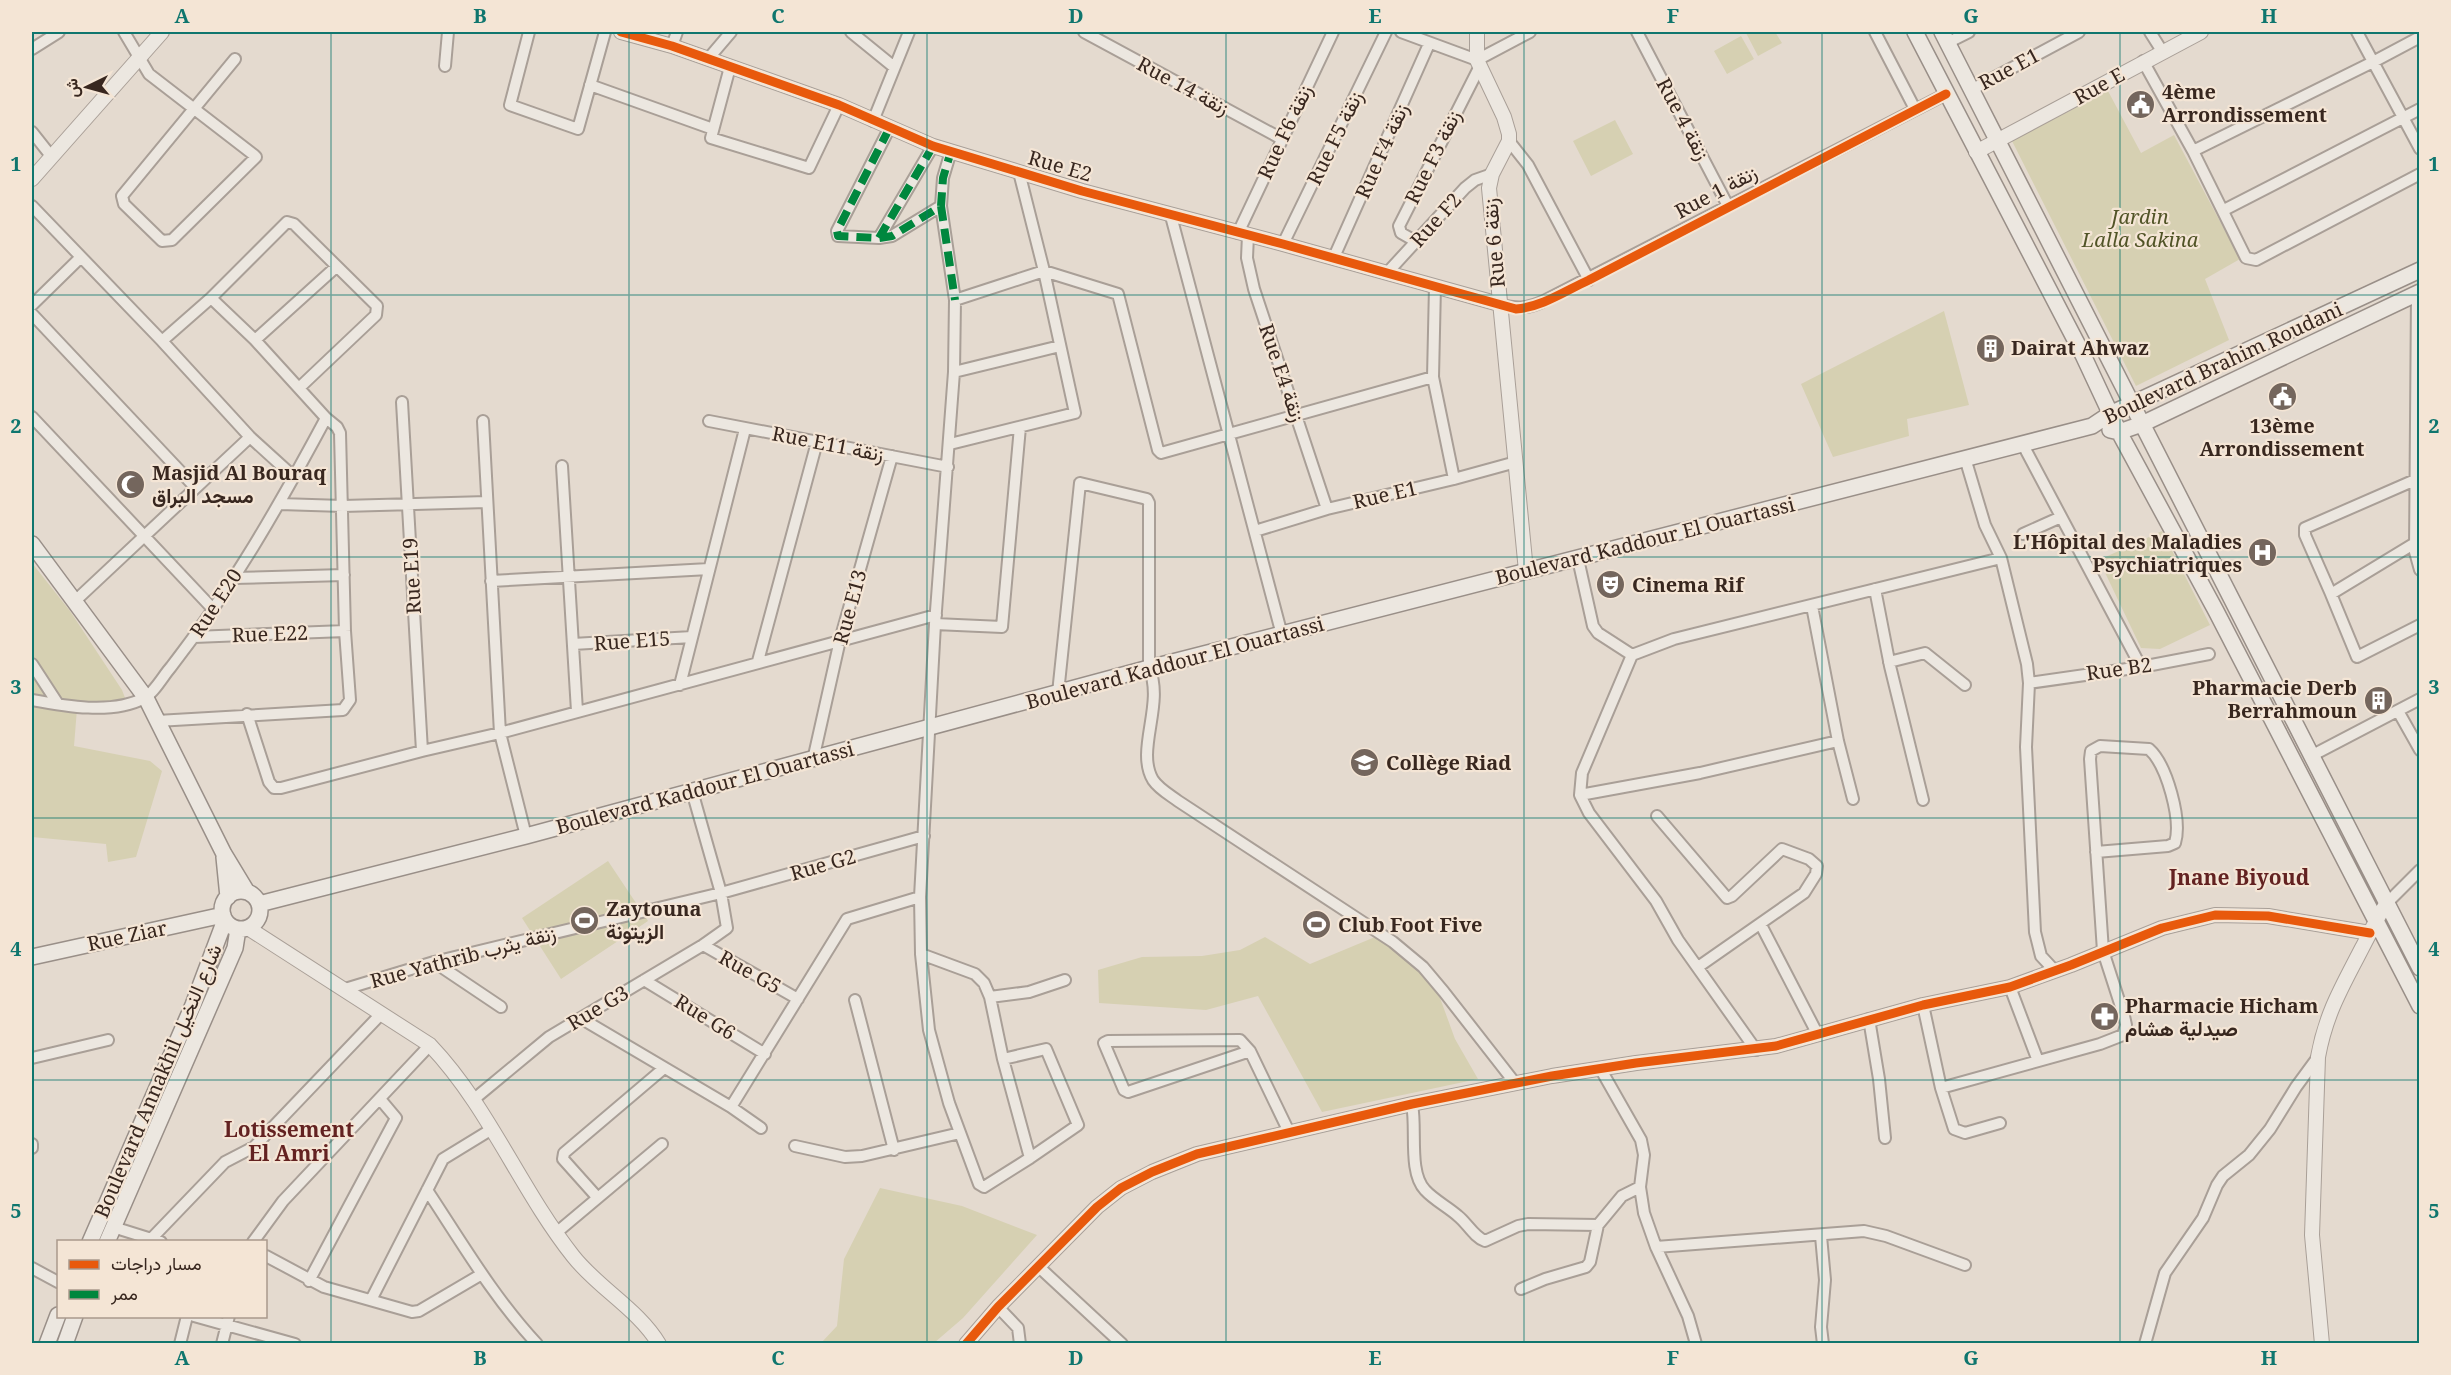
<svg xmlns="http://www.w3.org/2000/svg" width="2451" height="1375" font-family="'Noto Serif',Vazirmatn,serif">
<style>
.green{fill:#d6d0b2}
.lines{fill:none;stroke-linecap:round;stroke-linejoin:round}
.minor-casing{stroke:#a99f97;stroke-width:14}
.tertiary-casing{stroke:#a99f97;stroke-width:16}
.secondary-casing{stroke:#998f88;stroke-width:18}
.minor{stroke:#ece7e0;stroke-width:10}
.tertiary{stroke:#ece7e0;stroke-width:14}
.secondary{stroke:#ece7e0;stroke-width:15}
.quiet{stroke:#00873e;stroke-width:8;stroke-dasharray:15 8;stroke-linecap:butt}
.cycleway-casing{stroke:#f4e5d5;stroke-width:13}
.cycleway{stroke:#e8590c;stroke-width:9}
.grid{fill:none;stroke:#0f766e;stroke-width:1.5;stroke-opacity:0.55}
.labels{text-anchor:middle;stroke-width:4.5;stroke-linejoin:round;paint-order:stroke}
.street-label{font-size:20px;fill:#38271f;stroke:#f4e5d5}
.poi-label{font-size:20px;font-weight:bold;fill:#38271f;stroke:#f4e5d5;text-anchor:start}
.park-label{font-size:20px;font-style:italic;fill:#515427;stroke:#f4e5d5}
.neighbourhood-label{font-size:21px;font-weight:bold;fill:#632221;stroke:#f4e5d5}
.neatline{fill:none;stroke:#0f766e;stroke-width:2}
.grid-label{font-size:20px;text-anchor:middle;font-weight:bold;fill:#0f766e}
</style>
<rect width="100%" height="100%" fill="#e4dacf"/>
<path class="green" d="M 1749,32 L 1775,32 L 1782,43 L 1758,56 L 1746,33 Z
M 1741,36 L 1754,59 L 1727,74 L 1714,51 Z
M 2108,91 L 2141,153 L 2174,135 L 2240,259 L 2205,279 L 2229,340 L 2136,386 L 2012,141 Z
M 1615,120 L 1633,154 L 1591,176 L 1573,141 Z
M 1944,311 L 1969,405 L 1907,419 L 1909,436 L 1833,457 L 1801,384 Z
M 2162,531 L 2210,625 L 2160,649 L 2141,648 L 2099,560 Z
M 32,563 L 70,611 L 122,690 L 127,703 L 77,709 L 74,746 L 150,761 L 162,771 L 136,857 L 108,862 L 106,844 L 32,837 Z
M 608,861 L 648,921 L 561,979 L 522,918 Z
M 1265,937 L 1310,964 L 1375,937 L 1401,950 L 1436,987 L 1455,1039 L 1478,1079 L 1322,1112 L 1258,996 L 1206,1010 L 1099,1003 L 1098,970 L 1142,957 L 1202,956 L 1240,950 Z
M 880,1188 L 962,1206 L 1037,1235 L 963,1318 L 934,1343 L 821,1343 L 837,1326 L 844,1259 Z"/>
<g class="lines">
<defs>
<path id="minor" d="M 124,32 L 149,74 L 254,155 L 256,157 L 172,240 L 162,241 L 124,204 L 122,196 L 235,59
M 529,32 L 510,105 L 578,129 L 605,32
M 851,32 L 894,67
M 1084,32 L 1282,139
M 1401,32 L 1477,60 L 1530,32
M 1637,32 L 1728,206
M 1875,32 L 1915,109
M 2150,32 L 2162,51
M 2357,32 L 2420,149
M 1947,43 L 1969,32
M 672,46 L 677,32
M 32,49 L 59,32
M 708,59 L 731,32
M 2143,61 L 2193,151 L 2246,258 L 2256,260 L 2420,174
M 445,66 L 448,32
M 730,67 L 711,138 L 809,168 L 839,105
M 590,85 L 713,129
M 1971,90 L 2079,32
M 873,121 L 909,32
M 889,129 L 837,231 L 838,236 L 879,238 L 892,236 L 941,206 L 943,178 L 951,151
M 32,132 L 51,156
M 1509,141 L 1528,165 L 1589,280
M 2193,151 L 2373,62 L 2420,37
M 32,206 L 162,341 L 250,437 L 294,477
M 941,206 L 955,300 L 954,372 L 935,624 L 920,897 L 921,954 L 929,1030 L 949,1103 L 979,1184 L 984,1187 L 1030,1158 L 1078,1125 L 1046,1049 L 1003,1059
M 2224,210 L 2420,109
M 1171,216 L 1282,635
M 1238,233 L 1333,32
M 1248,235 L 1247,258 L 1254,289 L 1327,509
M 879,238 L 933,146
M 1417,242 L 1401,233 L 1399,226 L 1480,66
M 1283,244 L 1386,32
M 1334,257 L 1429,44
M 1387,273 L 1465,188 L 1475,180 L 1492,174
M 1435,286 L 1433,377 L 1454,479
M 2417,293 L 2415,552 L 2420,570
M 955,300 L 1044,271 L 1118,294 L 1158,450 L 1161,453 L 1433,377
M 1499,304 C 1516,309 1526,309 1542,302 L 1946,94
M 32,305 L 81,257
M 32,314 L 195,487
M 255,340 L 336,267
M 162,341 L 211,298 L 287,222 L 294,224 L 377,306 L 376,315 L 299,388
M 954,372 L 1060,346
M 402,402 L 422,751
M 32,417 L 212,608
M 483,421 L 500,733 L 526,836
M 709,421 L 948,467
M 2022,443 L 2141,667
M 950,444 L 1075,413 L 1044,271 L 1019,172
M 1965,458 L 1985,525 L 2001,558 L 2027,664 L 2029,683 L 2026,747 L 2035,932 L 2041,956 L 2055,971
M 562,466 L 577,711
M 280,504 L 343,506 L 487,502
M 1255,531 L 1327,509 L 1454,479 L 1516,462
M 2023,534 L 2061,517
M 2415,543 L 2331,594 L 2357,657 L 2420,625
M 1578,559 L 1593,626 L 1598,633 L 1632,655
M 233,578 L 344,575
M 491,581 L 709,569
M 1875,589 L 1890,666 L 1923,800
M 2331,594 L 2305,535 L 2305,528 L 2415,480
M 74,602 L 250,437
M 1812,606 L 1838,741 L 1853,799
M 935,624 L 1002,627 L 1020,427
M 194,637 L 345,631
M 573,644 L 692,637
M 758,661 L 817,442
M 1889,662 L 1925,653 L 1965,685
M 32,664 L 58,704
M 2029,683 L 2141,667 L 2209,654
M 680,685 L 745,429
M 1058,693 L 1080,483 L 1147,499 L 1149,503 L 1149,668 C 1165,704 1135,750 1153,780 C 1159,789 1170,795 1178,801 L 1393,942 L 1423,967 L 1444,992 L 1515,1083
M 32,700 C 64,706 113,715 144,698 C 154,693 163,676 171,667 C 231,590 280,504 326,418
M 2398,711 L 2420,750
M 247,714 L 269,782 L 274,788 L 281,788 L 422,751 L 500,733 L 936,615
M 157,721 L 343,710 L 350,700 L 345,631 L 340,433 L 337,427 L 326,418 L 255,340 L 211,298
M 2311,756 L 2420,699
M 813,760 L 840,640 L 892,456
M 1580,795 L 1700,773 L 1838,741
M 1657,816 L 1727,898 L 1732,896 L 1782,849 L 1809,859 L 1817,866 L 1816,874 L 1804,893 L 1698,967
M 2387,903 L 2420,870
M 1761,925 L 1818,1035
M 703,945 L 798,999
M 921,954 L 975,974 L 984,983 L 990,997 L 1003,1059 L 1030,1158
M 434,962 L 501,1007
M 644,980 L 765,1054
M 2010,987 L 2038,1061
M 345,989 L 434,962 L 721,893 L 924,836
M 990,997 L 1029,992 L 1065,980
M 855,1000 L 894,1150
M 1923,1005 L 1941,1088 L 1954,1129 L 1965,1133 L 2000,1123
M 582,1019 L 731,1107 L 761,1128
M 1869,1019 L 1879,1079 L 1885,1138
M 1756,1050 L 1678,940 L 1656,901 L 1589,813 L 1580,795 L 1582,773 L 1632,655 L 1674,639 L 2001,558
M 1250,1051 L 1128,1092 L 1124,1090 L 1104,1043 L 1108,1041 L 1240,1040 L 1250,1051 L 1289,1132
M 32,1058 L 108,1040
M 1600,1068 L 1641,1140 L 1644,1155 L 1640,1187 L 1644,1213 L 1656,1247 L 1688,1316 L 1696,1344
M 1941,1088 L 2100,1044 L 2123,1035 L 2126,1025 L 2124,1016 L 2103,951 L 2090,759 L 2091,751 L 2100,746 L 2149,749 C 2167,765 2182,820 2175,843 L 2168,846 L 2096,852
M 473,1100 L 549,1037 L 703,945 L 727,928 L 721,893 L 692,791
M 1412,1104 C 1417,1129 1408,1172 1425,1190 C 1434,1200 1448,1207 1458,1216 C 1467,1223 1474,1237 1485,1241 L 1518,1226 L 1528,1224 L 1598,1225
M 731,1107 L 847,919 L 920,897
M 32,1144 L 32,1148
M 795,1146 L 845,1157 L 862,1156 L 960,1133
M 427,1190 C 462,1243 494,1298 537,1344
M 597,1197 L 563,1159 L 564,1153 L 663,1069
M 113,1227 L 161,1242
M 556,1233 L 662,1144
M 1821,1236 L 1825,1280 L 1821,1327 L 1823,1344
M 151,1239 L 225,1162 L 254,1147 L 381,1014
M 253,1242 L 283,1201 L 430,1045
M 1656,1247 L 1864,1231 L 1886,1236 L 1965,1265
M 266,1256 L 324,1287 L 412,1312 L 419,1311 L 482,1274
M 1039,1267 L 1122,1344
M 32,1268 L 58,1282
M 309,1281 L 396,1118 L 380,1099
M 1521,1289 L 1545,1279 L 1586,1267 L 1590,1262 L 1598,1225 L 1622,1196 L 1640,1187
M 371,1300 L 443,1159 L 492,1129
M 998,1307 L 1018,1328 L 1020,1344
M 194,1316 L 295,1344
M 180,1344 L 187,1316
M 222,1344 L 229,1316
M 2145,1344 L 2165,1273 L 2203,1218 L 2217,1185 L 2223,1176 L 2249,1155 L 2270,1129 L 2296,1087 L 2318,1057"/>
<path id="tertiary" d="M 621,32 L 672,46 L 839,105 L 933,146 L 1082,191 L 1283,244 L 1499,304
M 1477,32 L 1477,60 L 1504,117 L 1509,134 L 1509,141 L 1492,174 L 1489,188 L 1526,571
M 1976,152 L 2201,32
M 32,179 L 162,32
M 248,928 L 430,1045 C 489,1107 520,1189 573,1256 C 598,1288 638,1309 659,1344
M 966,1344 L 998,1307 L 1097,1207 L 1121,1188 L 1152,1172 L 1197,1154 L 1412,1104 L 1552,1076 L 1636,1063 L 1776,1046 L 1923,1005 L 2010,987 L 2071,965 L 2162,928 L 2215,915 L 2268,916 L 2370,933
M 2322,1344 L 2312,1235 L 2318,1057 C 2326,1013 2342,987 2362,948 C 2370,933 2377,917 2387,903"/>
<path id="secondary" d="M 1915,32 L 2083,355 L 2119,432 L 2216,611 L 2420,1006
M 1942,32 L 2420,968
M 2110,430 L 2119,432 L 2142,424 L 2420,292
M 32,544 L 146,698 L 224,854 L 247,892
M 224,857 L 228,897
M222 910a19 19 0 1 1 38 0a19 19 0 1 1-38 0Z
M 259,904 L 526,836 L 1149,668 L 2092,426 L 2110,414 L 2420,270
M 32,957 L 223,915
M 90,1242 L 193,1005 L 225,920
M 107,1242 L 235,948 L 238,929
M 47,1344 L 58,1315
M 65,1344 L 75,1316"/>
</defs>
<use href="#minor" class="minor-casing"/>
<use href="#tertiary" class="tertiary-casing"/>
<use href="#secondary" class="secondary-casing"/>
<use href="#minor" class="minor"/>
<use href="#tertiary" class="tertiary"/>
<use href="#secondary" class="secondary"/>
<path class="quiet" d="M 889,129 L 837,231 L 838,236 L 879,238 L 892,236 L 941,206 L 943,178 L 951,151
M 941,206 L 955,300
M 879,238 L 933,146"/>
<defs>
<path id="cycleway" d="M 621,32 L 672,46 L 839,105 L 933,146 L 1082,191 L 1283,244 L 1516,309 C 1542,307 1565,291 1589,280 L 1946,94
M 966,1344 L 998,1307 L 1097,1207 L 1121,1188 L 1152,1172 L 1197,1154 L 1412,1104 L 1552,1076 L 1636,1063 L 1776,1046 L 1923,1005 L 2010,987 L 2071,965 L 2162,928 L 2215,915 L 2268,916 L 2370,933"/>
</defs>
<use href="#cycleway" class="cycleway-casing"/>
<use href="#cycleway" class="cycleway"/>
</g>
<path class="grid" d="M 331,32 L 331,1344M 629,32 L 629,1344M 927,32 L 927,1344M 1226,32 L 1226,1344M 1524,32 L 1524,1344M 1822,32 L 1822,1344M 2120,32 L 2120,1344M 32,295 L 2420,295M 32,557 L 2420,557M 32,818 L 2420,818M 32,1080 L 2420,1080"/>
<defs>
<symbol id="civic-disc" viewBox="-11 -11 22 22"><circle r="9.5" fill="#74665d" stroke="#f4e5d5"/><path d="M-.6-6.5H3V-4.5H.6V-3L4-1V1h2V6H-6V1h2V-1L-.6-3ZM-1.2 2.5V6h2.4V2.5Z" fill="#fff"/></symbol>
<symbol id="building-disc" viewBox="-11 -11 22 22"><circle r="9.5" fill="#74665d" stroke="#f4e5d5"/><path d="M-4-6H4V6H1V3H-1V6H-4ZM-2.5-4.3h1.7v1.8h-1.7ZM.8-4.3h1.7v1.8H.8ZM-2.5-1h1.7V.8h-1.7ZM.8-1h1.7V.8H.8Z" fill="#fff"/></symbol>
<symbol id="mosque-disc" viewBox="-11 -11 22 22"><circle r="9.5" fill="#74665d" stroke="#f4e5d5"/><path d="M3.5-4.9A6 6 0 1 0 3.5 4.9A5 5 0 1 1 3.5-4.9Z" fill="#fff"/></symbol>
<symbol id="hospital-disc" viewBox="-11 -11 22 22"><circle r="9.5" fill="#74665d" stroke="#f4e5d5"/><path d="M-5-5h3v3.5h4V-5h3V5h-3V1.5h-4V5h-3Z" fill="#fff"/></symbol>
<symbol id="theatre-disc" viewBox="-11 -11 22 22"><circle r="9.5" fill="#74665d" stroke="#f4e5d5"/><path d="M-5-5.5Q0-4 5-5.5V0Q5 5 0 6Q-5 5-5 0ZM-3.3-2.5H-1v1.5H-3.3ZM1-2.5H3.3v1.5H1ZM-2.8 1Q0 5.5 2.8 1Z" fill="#fff"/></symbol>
<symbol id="university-disc" viewBox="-11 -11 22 22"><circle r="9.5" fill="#74665d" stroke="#f4e5d5"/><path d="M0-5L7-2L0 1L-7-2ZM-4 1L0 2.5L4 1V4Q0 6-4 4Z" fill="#fff"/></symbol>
<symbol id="stadium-disc" viewBox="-11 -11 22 22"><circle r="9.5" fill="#74665d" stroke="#f4e5d5"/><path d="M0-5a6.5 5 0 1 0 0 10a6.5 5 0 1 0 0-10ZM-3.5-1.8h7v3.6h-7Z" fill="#fff"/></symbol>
<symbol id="pharmacy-disc" viewBox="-11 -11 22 22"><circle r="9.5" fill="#74665d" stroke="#f4e5d5"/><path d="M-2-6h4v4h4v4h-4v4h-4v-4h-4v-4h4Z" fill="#fff"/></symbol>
</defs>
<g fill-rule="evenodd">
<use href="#civic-disc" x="2124" y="88" width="33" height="33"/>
<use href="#building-disc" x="1974" y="332" width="33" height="33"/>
<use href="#civic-disc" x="2266" y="380" width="33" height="33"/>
<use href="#mosque-disc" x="114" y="468" width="33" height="33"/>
<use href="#hospital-disc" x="2246" y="536" width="33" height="33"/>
<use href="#theatre-disc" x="1594" y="568" width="33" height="33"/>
<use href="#building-disc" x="2362" y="684" width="33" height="33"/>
<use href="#university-disc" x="1348" y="746" width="33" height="33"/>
<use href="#stadium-disc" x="568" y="904" width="33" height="33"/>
<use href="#stadium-disc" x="1300" y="908" width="33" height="33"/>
<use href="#pharmacy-disc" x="2088" y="1000" width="33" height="33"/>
</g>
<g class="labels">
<g class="street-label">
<text transform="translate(2009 69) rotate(-28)" y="7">Rue E1</text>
<text transform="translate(1183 86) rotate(28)" y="7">Rue 14 زنقة</text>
<text transform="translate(2099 86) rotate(-29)" y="7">Rue E</text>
<text transform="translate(1683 119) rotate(62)" y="7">Rue 4 زنقة</text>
<text transform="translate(1285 132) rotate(-65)" y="7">Rue F6 زنقة</text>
<text transform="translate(1335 138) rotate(-64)" y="7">Rue F5 زنقة</text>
<text transform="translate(1382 151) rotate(-66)" y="7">Rue F4 زنقة</text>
<text transform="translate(1433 157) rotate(-64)" y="7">Rue F3 زنقة</text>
<text transform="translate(1060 166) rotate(16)" y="7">Rue E2</text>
<text transform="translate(1716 192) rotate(-28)" y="7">Rue 1 زنقة</text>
<text transform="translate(1436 220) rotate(-48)" y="7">Rue F2</text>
<text transform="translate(1494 243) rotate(-95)" y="7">Rue 6 زنقة</text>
<text transform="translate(2223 363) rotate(-25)" y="7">Boulevard Brahim Roudani</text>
<text transform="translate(1282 373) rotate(71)" y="7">Rue E4 زنقة</text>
<text transform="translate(828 444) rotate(11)" y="7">Rue E11 زنقة</text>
<text transform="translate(1385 495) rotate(-13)" y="7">Rue E1</text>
<text transform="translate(1645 541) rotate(-14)" y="7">Boulevard Kaddour El Ouartassi</text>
<text transform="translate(412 576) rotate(-93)" y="7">Rue E19</text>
<text transform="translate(216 603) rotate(-57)" y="7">Rue E20</text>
<text transform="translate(850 607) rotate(-75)" y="7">Rue E13</text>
<text transform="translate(270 634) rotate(-2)" y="7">Rue E22</text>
<text transform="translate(632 641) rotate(-4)" y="7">Rue E15</text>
<text transform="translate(1175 663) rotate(-15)" y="7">Boulevard Kaddour El Ouartassi</text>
<text transform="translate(2119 669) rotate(-8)" y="7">Rue B2</text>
<text transform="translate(705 788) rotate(-15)" y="7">Boulevard Kaddour El Ouartassi</text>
<text transform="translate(823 865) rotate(-16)" y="7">Rue G2</text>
<text transform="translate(127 936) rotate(-12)" y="7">Rue Ziar</text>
<text transform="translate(463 957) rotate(-15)" y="7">Rue Yathrib زنقة يثرب</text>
<text transform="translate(750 972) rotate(29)" y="7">Rue G5</text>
<text transform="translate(598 1008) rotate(-31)" y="7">Rue G3</text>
<text transform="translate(705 1017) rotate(32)" y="7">Rue G6</text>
<text transform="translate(158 1081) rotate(-67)" y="7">Boulevard Annakhil شارع النخيل</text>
</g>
<g class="poi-label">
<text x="2162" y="99">4ème<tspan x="2162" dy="23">Arrondissement</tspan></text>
<text x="2011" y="355">Dairat Ahwaz</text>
<text x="2282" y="433" text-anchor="middle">13ème<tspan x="2282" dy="23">Arrondissement</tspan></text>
<text x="152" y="480">Masjid Al Bouraq<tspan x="152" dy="23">مسجد البراق</tspan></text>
<text x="2242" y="549" text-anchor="end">L'Hôpital des Maladies<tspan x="2242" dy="23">Psychiatriques</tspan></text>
<text x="1632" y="592">Cinema Rif</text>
<text x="2357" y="695" text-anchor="end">Pharmacie Derb<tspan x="2357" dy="23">Berrahmoun</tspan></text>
<text x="1386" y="770">Collège Riad</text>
<text x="606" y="916">Zaytouna<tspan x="606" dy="23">الزيتونة</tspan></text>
<text x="1338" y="932">Club Foot Five</text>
<text x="2125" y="1013">Pharmacie Hicham<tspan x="2125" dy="23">صيدلية هشام</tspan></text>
</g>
<g class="park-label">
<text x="2140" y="224">Jardin<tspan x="2140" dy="23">Lalla Sakina</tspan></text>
</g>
<g class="neighbourhood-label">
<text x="2239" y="885">Jnane Biyoud</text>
<text x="289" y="1137">Lotissement<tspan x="289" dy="24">El Amri</tspan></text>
</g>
</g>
<rect width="2451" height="1375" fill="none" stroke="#f4e5d5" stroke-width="66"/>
<rect x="57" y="1240" width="210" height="78" fill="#f4e5d5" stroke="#a9998c" stroke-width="1.5"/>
<rect x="69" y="1260" width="30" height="9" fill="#e8590c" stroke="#a9998c" stroke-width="1.5"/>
<text x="111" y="1270" font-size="18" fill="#38271f">مسار دراجات</text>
<rect x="69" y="1290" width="30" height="9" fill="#00873e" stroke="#a9998c" stroke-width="1.5"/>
<text x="111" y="1300" font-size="18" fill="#38271f">ممر</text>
<g transform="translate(87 87) rotate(265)" stroke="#f4e5d5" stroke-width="4.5" paint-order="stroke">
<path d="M0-4.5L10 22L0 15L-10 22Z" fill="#38271f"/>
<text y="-9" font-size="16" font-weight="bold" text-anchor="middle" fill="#38271f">ش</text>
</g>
<rect x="33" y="33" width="2385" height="1309" class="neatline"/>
<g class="grid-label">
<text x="182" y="23">A</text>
<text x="480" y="23">B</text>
<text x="778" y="23">C</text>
<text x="1076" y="23">D</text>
<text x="1375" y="23">E</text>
<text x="1673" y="23">F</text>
<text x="1971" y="23">G</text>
<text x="2269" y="23">H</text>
<text x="16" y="171">1</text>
<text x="2434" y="171">1</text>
<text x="16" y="433">2</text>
<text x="2434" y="433">2</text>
<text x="16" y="694">3</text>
<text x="2434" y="694">3</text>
<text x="16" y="956">4</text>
<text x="2434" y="956">4</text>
<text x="16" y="1218">5</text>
<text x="2434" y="1218">5</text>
<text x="182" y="1365">A</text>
<text x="480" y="1365">B</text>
<text x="778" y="1365">C</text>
<text x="1076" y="1365">D</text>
<text x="1375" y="1365">E</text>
<text x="1673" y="1365">F</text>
<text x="1971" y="1365">G</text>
<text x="2269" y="1365">H</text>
</g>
</svg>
